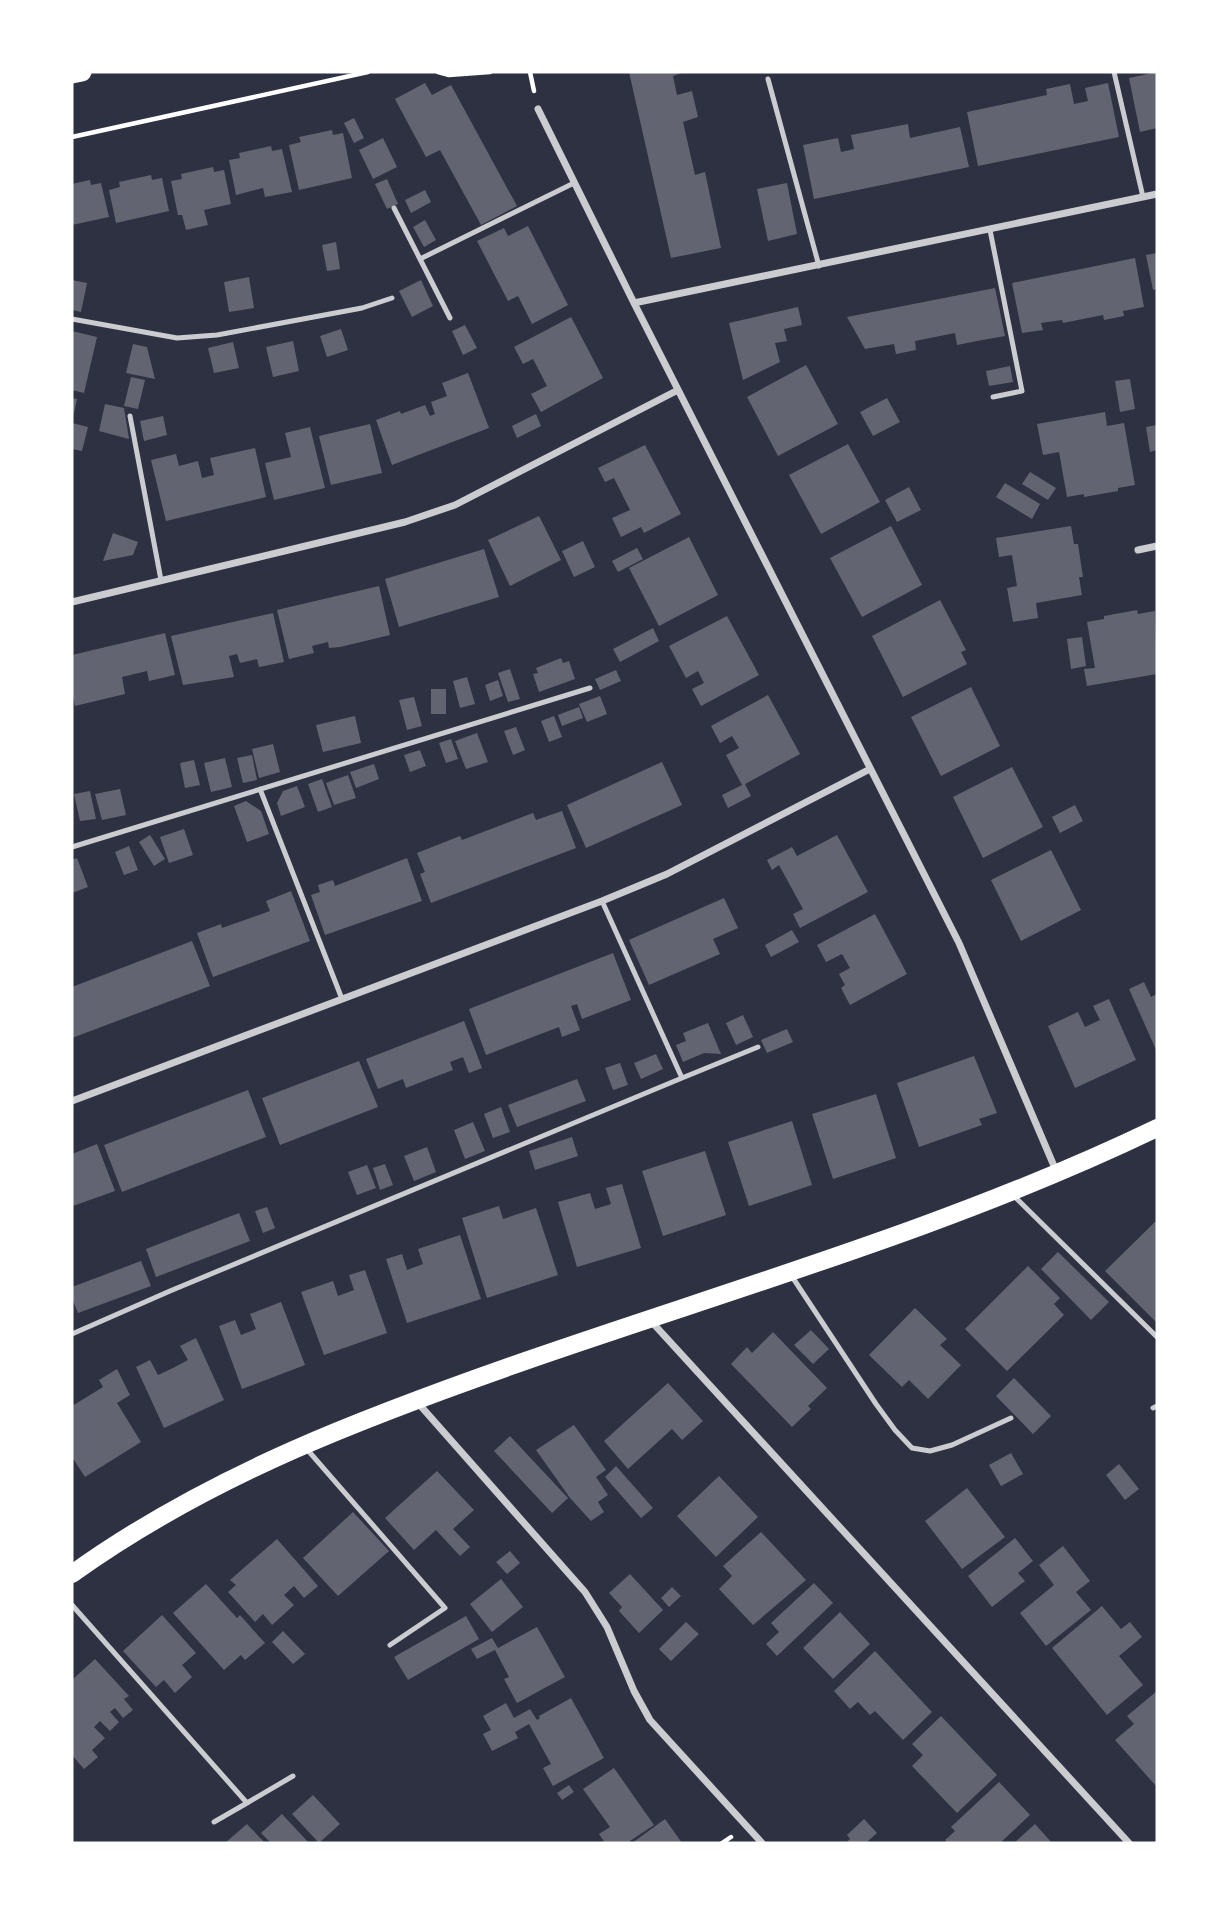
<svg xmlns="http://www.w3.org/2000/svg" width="1229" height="1915" font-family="Karla,sans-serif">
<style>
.building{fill:#626471}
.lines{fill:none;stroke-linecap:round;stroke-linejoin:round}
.path{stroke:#fff;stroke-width:4.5}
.service{stroke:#caccd0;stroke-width:5}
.minor{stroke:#caccd0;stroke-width:7}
.primary{stroke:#fff;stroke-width:18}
.trunk{stroke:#fff;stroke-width:19}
</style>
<rect width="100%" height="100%" fill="#2d3142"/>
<path class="building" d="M 629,72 L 684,72 L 673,76 L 677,95 L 692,91 L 698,117 L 683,122 L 695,175 L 705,172 L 721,248 L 671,258 Z
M 1157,72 L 1157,128 L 1140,132 L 1129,78 Z
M 425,83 L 432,95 L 451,85 L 517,206 L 481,225 L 440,150 L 426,157 L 395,99 Z
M 1108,83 L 1119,137 L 978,166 L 967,112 L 1047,95 L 1046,89 L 1070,84 L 1074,104 L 1088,101 L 1085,88 Z
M 354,118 L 364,138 L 354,143 L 344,123 Z
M 908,124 L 910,138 L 960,127 L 969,167 L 814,199 L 803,145 L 838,138 L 841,152 L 854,149 L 851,135 Z
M 332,130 L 333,135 L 343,133 L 352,178 L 299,190 L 289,145 L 301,142 L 299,137 Z
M 383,138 L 397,167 L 373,179 L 359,150 Z
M 271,146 L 272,151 L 282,149 L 292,192 L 265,197 L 263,188 L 236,195 L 229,160 L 240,158 L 239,153 Z
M 213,167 L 214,172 L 224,170 L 231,204 L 204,210 L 208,225 L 186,230 L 182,215 L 178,215 L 171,181 L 182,179 L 181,174 Z
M 151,175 L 152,180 L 162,178 L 169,211 L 116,223 L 109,190 L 120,187 L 119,182 Z
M 387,179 L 398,204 L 387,209 L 375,184 Z
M 90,180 L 91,185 L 101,183 L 109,217 L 72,225 L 72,184 Z
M 787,183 L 797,234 L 768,241 L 757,189 Z
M 425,190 L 431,202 L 411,213 L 405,200 Z
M 425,220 L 436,240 L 424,247 L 413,227 Z
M 528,226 L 568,305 L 532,324 L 518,296 L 508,301 L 477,241 L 504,228 L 508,236 Z
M 336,242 L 340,269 L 327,271 L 322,245 Z
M 1157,253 L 1157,289 L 1153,290 L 1146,255 Z
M 1135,258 L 1144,307 L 1123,311 L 1124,316 L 1104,320 L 1103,315 L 1063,323 L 1062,320 L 1041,323 L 1043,330 L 1022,333 L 1012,283 Z
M 249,277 L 254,308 L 229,312 L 224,282 Z
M 72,280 L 87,283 L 81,312 L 72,310 Z
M 421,280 L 433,306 L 412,317 L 399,291 Z
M 995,288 L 1005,336 L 977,341 L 957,345 L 955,333 L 915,341 L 916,350 L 896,354 L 894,344 L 865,349 L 847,317 Z
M 798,307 L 802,325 L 784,329 L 787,341 L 775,343 L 780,362 L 743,380 L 729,323 Z
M 571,317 L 603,378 L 541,412 L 531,394 L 547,386 L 533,359 L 523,364 L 514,347 Z
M 465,325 L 477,348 L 463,355 L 452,331 Z
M 341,329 L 348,350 L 327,357 L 320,336 Z
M 72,331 L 97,337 L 84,393 L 72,390 Z
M 293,341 L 299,371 L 273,377 L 266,347 Z
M 233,342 L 239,368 L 214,373 L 208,348 Z
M 133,344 L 147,347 L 155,379 L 126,373 Z
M 806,365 L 838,424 L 778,456 L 747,397 Z
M 1010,366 L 1013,382 L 989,386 L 986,371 Z
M 468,373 L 489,428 L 392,465 L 376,420 L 400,411 L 401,414 L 425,405 L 430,416 L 435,414 L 431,402 L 447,396 L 442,383 Z
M 131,377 L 145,380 L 138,409 L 124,406 Z
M 1130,379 L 1135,409 L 1120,412 L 1115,381 Z
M 72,398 L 77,399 L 73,417 L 72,417 Z
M 887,398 L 900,422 L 873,436 L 860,412 Z
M 105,404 L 124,408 L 129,439 L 99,431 Z
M 1105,412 L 1107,426 L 1124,423 L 1135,485 L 1118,488 L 1118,491 L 1084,497 L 1084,494 L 1067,497 L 1059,452 L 1043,455 L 1037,424 Z
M 536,414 L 541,426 L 517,438 L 512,426 Z
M 163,416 L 167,435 L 144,441 L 140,421 Z
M 72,423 L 88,427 L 82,451 L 72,449 Z
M 370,424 L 382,473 L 331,485 L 319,436 Z
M 1157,425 L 1157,450 L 1150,452 L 1146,427 Z
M 310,427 L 325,488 L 274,500 L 265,463 L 291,457 L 285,433 Z
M 848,444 L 880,502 L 821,534 L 789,475 Z
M 645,445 L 681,514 L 644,533 L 641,527 L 621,537 L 612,518 L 630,510 L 614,478 L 605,482 L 598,468 Z
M 255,448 L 266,497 L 166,521 L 151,460 L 176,454 L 179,466 L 198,461 L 202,478 L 214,475 L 210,458 Z
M 1030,472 L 1056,488 L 1048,500 L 1022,484 Z
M 1005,483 L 1040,504 L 1032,519 L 996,497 Z
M 909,487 L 921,510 L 897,522 L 885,500 Z
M 539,516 L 561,560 L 510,586 L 488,540 Z
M 891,526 L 922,585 L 862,617 L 830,558 Z
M 1071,526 L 1074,544 L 1078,544 L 1083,577 L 1079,577 L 1082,595 L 1036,603 L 1038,618 L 1013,622 L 1007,588 L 1017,586 L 1012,555 L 999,557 L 996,538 Z
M 113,533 L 138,542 L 133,555 L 103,561 Z
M 689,537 L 718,595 L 659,626 L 629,568 Z
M 583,541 L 595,567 L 574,577 L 562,551 Z
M 637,548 L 643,559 L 618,572 L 612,561 Z
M 484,549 L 499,597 L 399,627 L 385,579 Z
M 379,586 L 390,635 L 340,647 L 329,648 L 328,642 L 312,646 L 314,653 L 289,659 L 277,610 Z
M 940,600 L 966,650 L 961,652 L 967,664 L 903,697 L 872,636 Z
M 1137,610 L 1138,614 L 1155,611 L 1157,674 L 1087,686 L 1084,669 L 1095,668 L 1087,622 L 1104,619 L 1104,616 Z
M 273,613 L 284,662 L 259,667 L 257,659 L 240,663 L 237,654 L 229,656 L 234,677 L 183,685 L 171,636 Z
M 727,616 L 759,675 L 701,706 L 692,689 L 704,683 L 698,671 L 686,678 L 669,646 Z
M 653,628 L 659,641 L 620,662 L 613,649 Z
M 165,633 L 175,675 L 149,681 L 147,671 L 122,677 L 125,694 L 75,706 L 72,693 L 72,655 Z
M 1082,637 L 1086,666 L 1071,669 L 1067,639 Z
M 561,658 L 563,663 L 569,661 L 575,679 L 539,692 L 533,674 L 538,673 L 536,668 Z
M 510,669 L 520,699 L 508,702 L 498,673 Z
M 616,670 L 621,681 L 600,690 L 595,679 Z
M 467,677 L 475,704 L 460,708 L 453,681 Z
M 498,680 L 503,696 L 490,701 L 485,685 Z
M 971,687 L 1000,746 L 941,776 L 911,717 Z
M 431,689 L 446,689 L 446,714 L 431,714 Z
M 768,695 L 800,754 L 745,784 L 751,796 L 728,808 L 722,795 L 742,785 L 726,755 L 739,748 L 732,736 L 720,743 L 711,726 Z
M 600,696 L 607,714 L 587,722 L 579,704 Z
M 414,697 L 422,726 L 407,730 L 399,700 Z
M 579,707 L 583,718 L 562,726 L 558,715 Z
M 355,716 L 361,743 L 323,752 L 316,725 Z
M 554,716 L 562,737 L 549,742 L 541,721 Z
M 516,727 L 525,750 L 513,755 L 504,731 Z
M 477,733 L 488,762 L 466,769 L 455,741 Z
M 451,739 L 458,759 L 446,763 L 439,743 Z
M 273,744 L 280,772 L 259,778 L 252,749 Z
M 420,750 L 426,766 L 410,772 L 404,755 Z
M 252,755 L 257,780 L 243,783 L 237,758 Z
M 225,758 L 232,787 L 211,792 L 204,763 Z
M 194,760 L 200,785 L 185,788 L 180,763 Z
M 662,762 L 682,805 L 586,848 L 567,805 Z
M 374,764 L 379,779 L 356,788 L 350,772 Z
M 1012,767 L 1043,827 L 983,858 L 953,797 Z
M 348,775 L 356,798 L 334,805 L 326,783 Z
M 322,779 L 332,807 L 318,812 L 308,784 Z
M 297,786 L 305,807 L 281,816 L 277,803 L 283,791 Z
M 120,789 L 126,815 L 102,820 L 95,794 Z
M 90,791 L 96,819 L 80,821 L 74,794 Z
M 246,801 L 261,811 L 269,834 L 247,842 L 234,806 Z
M 1075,805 L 1083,821 L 1060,833 L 1052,817 Z
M 562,811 L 576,848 L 431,903 L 420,874 L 425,872 L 417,853 L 460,836 L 462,840 L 533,813 L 536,820 Z
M 184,829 L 193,855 L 169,863 L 160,837 Z
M 150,835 L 165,859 L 154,866 L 139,842 Z
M 837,835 L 868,892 L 800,928 L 793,914 L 803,909 L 779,865 L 772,870 L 767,860 L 792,847 L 797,856 Z
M 129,846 L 138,870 L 124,875 L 115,852 Z
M 1051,850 L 1081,910 L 1021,941 L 991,880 Z
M 77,858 L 88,887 L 72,893 L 72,860 Z
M 407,858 L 422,901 L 325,935 L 311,895 L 320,892 L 318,885 L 333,880 L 335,886 Z
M 291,891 L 310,941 L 213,977 L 197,933 L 221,924 L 222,928 L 270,911 L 266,901 Z
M 724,898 L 738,928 L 713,939 L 720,954 L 649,985 L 629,940 Z
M 875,914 L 907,974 L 850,1005 L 841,988 L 845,985 L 839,974 L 850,968 L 842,954 L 826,962 L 817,945 Z
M 792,930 L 799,942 L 771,957 L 765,945 Z
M 192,941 L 210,986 L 72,1038 L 72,987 Z
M 613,953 L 631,1000 L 582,1019 L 577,1004 L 571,1006 L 580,1030 L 562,1037 L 559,1027 L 486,1055 L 469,1009 Z
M 1144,982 L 1151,997 L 1157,994 L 1157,1052 L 1129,989 Z
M 1109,999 L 1136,1060 L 1075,1088 L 1048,1026 L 1078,1012 L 1085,1027 L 1100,1020 L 1093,1006 Z
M 743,1015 L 753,1037 L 736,1045 L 726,1023 Z
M 464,1021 L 482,1068 L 469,1073 L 463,1057 L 450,1062 L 453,1070 L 429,1079 L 406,1088 L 403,1079 L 378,1089 L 366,1059 Z
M 708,1023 L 721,1054 L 704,1053 L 683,1062 L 676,1045 L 686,1041 L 683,1033 Z
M 787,1029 L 793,1042 L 767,1053 L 761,1040 Z
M 656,1054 L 663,1069 L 641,1079 L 634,1063 Z
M 974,1056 L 997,1113 L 979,1119 L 982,1125 L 919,1147 L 897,1083 Z
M 359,1061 L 378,1107 L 280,1145 L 262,1098 Z
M 620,1063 L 628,1085 L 613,1090 L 605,1068 Z
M 577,1079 L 586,1101 L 517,1127 L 508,1105 Z
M 248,1090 L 266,1137 L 122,1192 L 104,1145 Z
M 876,1094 L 896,1158 L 833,1179 L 812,1114 Z
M 501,1107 L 510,1132 L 493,1138 L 484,1114 Z
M 792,1121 L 812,1185 L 749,1206 L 728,1142 Z
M 473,1122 L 485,1151 L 465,1159 L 454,1130 Z
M 572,1137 L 578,1156 L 535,1170 L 529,1151 Z
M 97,1144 L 115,1191 L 73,1206 L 72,1154 Z
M 427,1147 L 436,1172 L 414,1181 L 404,1156 Z
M 705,1151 L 726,1215 L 663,1236 L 642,1171 Z
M 385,1164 L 393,1185 L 380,1190 L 373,1168 Z
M 367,1165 L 376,1188 L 357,1195 L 348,1172 Z
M 622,1184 L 641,1248 L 577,1267 L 558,1202 L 590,1193 L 595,1209 L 611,1204 L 606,1188 Z
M 499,1206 L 503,1219 L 536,1208 L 558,1275 L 487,1298 L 462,1218 Z
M 267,1207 L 275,1228 L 263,1233 L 255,1211 Z
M 239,1213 L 250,1241 L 156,1277 L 146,1249 Z
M 1157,1220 L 1157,1323 L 1105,1271 Z
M 460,1235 L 481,1299 L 407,1323 L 386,1259 L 402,1254 L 407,1270 L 423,1264 L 418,1249 Z
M 1058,1252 L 1109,1302 L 1091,1320 L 1041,1269 Z
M 141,1261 L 151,1286 L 78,1313 L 72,1298 L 72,1287 Z
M 1028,1266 L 1060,1298 L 1054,1304 L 1064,1315 L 1007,1371 L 965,1329 Z
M 365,1270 L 387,1333 L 324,1355 L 301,1292 L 333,1281 L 338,1296 L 354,1290 L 349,1275 Z
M 281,1302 L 305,1365 L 242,1389 L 219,1326 L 235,1320 L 241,1335 L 256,1329 L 250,1314 Z
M 915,1308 L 947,1339 L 940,1345 L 961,1365 L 928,1399 L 909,1380 L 902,1387 L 869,1355 Z
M 811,1330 L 829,1349 L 813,1364 L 794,1345 Z
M 773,1332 L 827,1388 L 808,1406 L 811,1409 L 792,1427 L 731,1364 L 747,1347 L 752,1353 Z
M 196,1338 L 224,1400 L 164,1428 L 136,1367 L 150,1360 L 158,1375 L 173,1368 L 188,1360 L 180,1346 Z
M 117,1369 L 130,1395 L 117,1403 L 141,1442 L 85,1477 L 72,1457 L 72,1406 L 103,1387 L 99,1380 Z
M 1014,1378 L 1051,1416 L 1033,1434 L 996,1396 Z
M 668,1383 L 703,1421 L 682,1440 L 672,1429 L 628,1469 L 604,1441 Z
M 574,1425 L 606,1470 L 596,1477 L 608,1495 L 598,1502 L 604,1512 L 591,1521 L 570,1498 L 536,1450 Z
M 510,1436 L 568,1498 L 552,1513 L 494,1451 Z
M 1011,1453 L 1023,1474 L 1001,1486 L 989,1465 Z
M 1119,1464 L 1139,1489 L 1125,1500 L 1106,1475 Z
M 616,1466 L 653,1508 L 641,1518 L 605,1477 Z
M 437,1471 L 474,1510 L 453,1529 L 470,1547 L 460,1556 L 436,1530 L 414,1550 L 385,1518 Z
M 719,1476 L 758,1517 L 716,1557 L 677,1516 Z
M 967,1488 L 1005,1537 L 962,1569 L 925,1521 Z
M 353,1512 L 389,1551 L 338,1596 L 303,1558 Z
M 761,1532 L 806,1580 L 753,1625 L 719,1589 L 732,1576 L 723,1566 Z
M 1015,1538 L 1033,1561 L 1018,1573 L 1025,1581 L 992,1607 L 968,1576 Z
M 277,1539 L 318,1586 L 304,1598 L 294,1586 L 284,1595 L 294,1605 L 272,1625 L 263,1614 L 255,1622 L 228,1592 L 236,1585 L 230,1580 Z
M 1063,1546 L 1090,1581 L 1076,1592 L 1091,1610 L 1046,1646 L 1020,1613 L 1054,1585 L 1039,1565 Z
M 510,1551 L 520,1563 L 507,1574 L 496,1562 Z
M 630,1574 L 663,1610 L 639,1633 L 619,1611 L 622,1607 L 609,1593 Z
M 501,1579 L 523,1607 L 492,1632 L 470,1604 Z
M 814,1583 L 833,1603 L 777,1656 L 766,1644 L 779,1632 L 771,1623 Z
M 206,1584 L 237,1618 L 240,1615 L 265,1643 L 245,1660 L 241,1655 L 224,1670 L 173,1613 Z
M 672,1587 L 681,1596 L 669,1607 L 661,1598 Z
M 1102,1606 L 1121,1629 L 1130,1622 L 1142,1637 L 1119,1656 L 1143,1685 L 1107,1715 L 1052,1648 Z
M 840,1612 L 870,1644 L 833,1679 L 803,1648 Z
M 162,1615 L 196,1653 L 182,1665 L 192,1677 L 175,1693 L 164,1680 L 156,1687 L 123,1651 Z
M 466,1616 L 479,1639 L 408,1680 L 394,1657 Z
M 686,1622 L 699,1634 L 671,1661 L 659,1649 Z
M 537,1627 L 565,1677 L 517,1703 L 504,1679 L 509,1677 L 495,1650 L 477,1659 L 471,1649 L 492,1638 L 498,1648 Z
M 283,1631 L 305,1654 L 293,1664 L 272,1642 Z
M 875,1651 L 932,1712 L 903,1740 L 875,1711 L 870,1715 L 858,1702 L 850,1709 L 834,1691 Z
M 95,1659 L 129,1696 L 124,1699 L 133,1710 L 123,1718 L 115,1708 L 110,1712 L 119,1722 L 110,1731 L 100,1721 L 94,1727 L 105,1738 L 92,1750 L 98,1757 L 84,1769 L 72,1755 L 72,1680 Z
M 1157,1691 L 1157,1784 L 1156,1786 L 1115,1740 L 1134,1724 L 1127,1716 Z
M 571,1698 L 604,1758 L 553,1786 L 543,1768 L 551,1764 L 529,1724 L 515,1732 L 518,1738 L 492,1751 L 483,1734 L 491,1730 L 483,1716 L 506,1703 L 514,1718 L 530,1709 L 537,1720 L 540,1718 L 539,1716 Z
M 941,1716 L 997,1775 L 957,1813 L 912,1766 L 923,1755 L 912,1744 Z
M 614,1768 L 654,1825 L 627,1843 L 605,1843 L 599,1834 L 610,1827 L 583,1789 Z
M 999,1782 L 1030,1815 L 1000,1843 L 948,1843 L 945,1840 L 955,1831 L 951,1827 Z
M 569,1785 L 574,1792 L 562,1800 L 557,1793 Z
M 313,1795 L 340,1824 L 319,1843 L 292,1814 Z
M 282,1814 L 309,1843 L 271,1843 L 261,1833 Z
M 665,1819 L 682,1843 L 632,1843 Z
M 864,1819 L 877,1833 L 866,1843 L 846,1843 L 850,1839 L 847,1835 Z
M 247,1824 L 265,1843 L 225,1843 Z
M 1035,1824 L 1052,1843 L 1014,1843 Z"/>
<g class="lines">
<path class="path" d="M 438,72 L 449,75 L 490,72
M 530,72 L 534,91
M 72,137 L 368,72
M 722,1843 L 731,1837"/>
<path class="service" d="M 1114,72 L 1143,197
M 768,79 L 819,266
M 394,208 L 420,259
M 990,230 L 1022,391 L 993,397
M 450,318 L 420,259 L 574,183
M 72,319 L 177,338 L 217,335 L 362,308 L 392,298
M 130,416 L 161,580
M 260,789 L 342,999
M 72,847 L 590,688
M 682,1078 L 758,1047
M 1012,1194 L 1157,1337
M 791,1275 L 876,1404 L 895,1430 L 912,1448 L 930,1451 L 952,1445 L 1011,1418
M 72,1334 L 170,1291 L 682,1078 L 602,901
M 1153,1408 L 1157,1406
M 305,1447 L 445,1608 L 390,1645
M 72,1605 L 247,1803 L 293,1776
M 214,1822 L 247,1803"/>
<path class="minor" d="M 538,109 L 634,303 L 959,943 L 1057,1173
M 634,303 L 1157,194
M 1138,550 L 1157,546
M 72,602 L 405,522 L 455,505 L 678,390
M 72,1101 L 602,901 L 667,874 L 870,769
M 650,1320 L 1129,1843
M 418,1403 L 585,1592 L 607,1627 L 634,1691 L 650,1720 L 762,1843"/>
<path class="primary" d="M 72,1574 C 211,1474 370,1415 531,1359 C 739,1287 958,1224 1157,1128"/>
<path class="trunk" d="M 72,74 L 82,72"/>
</g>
<rect width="1229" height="1915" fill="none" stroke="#ffffff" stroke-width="147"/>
</svg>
